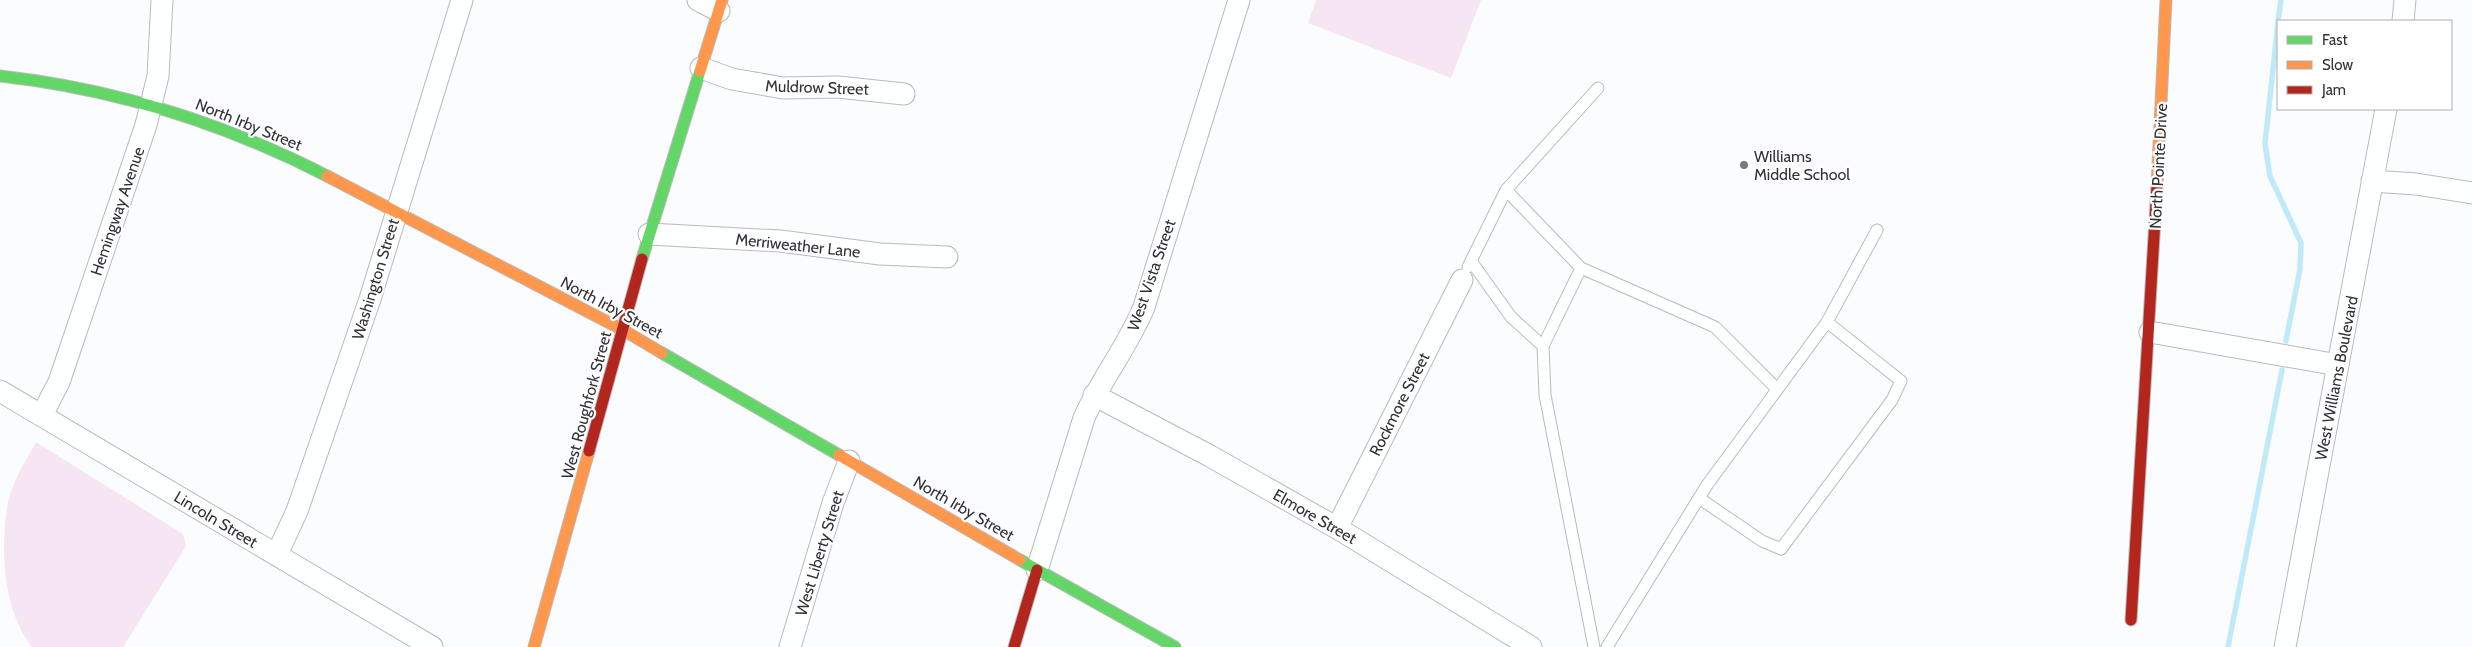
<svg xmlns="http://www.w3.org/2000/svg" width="2472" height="647" font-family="Cabin,sans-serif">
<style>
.green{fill:#f6e6f4}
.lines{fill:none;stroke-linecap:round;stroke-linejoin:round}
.stream{stroke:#c0eaf9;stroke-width:5.5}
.lane-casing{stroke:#bababd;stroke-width:13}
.street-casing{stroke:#bababd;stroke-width:23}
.fast-casing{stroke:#bababd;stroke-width:13}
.slow-casing{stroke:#bababd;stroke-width:13}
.jam-casing{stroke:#bababd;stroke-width:13}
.lane{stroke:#feffff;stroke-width:11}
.street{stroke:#feffff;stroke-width:21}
.fast{stroke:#63d668;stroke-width:11}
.slow{stroke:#ff974d;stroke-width:11}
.jam{stroke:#b3261e;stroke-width:11}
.poi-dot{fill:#78797c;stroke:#fff;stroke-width:2}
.labels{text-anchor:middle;stroke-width:4.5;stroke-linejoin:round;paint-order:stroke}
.street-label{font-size:16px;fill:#313237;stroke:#fff}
.poi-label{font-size:16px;fill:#313237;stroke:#fff;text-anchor:start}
</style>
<rect width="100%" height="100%" fill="#fbfcfd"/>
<path class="green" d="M 1316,0 L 1481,0 L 1451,78 L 1308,23 Z
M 36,442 L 183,534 L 186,546 L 123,647 L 32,647 C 2,608 0,548 8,501 C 14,480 25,461 36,442 Z"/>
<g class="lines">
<path class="stream" d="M 2278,21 L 2281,0
M 2278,22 L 2265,144 L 2270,176 L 2301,243 L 2300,269 L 2286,341
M 2228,647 L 2282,370"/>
<defs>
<path id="lane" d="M 1598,88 L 1506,190 L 1581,268 L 1715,327 L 1777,389
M 1471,261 L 1511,317 L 1543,346
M 1468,267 L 1506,190
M 1581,268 L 1543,346 L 1545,395 L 1594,647
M 1699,498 L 1762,541 L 1781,549 L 1892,400 L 1901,381 L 1827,322
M 1607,647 L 1707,485 L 1827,322 L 1877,230"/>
<path id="street" d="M 698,0 L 719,11
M 2403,21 L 2405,0
M 701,68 L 732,79 L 783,88 L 838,87 L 904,94
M 2372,181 L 2416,184 L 2472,193
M 649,234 L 780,241 L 880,254 L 947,257
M 2150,332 L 2338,365
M 0,391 L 432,647
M 1094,395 L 1210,456 L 1337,528 L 1531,647
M 42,415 L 59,382 L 146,125 L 158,76 L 162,0
M 1337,528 L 1462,280
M 277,554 L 297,511 L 370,299 L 462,0
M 1037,570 L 1084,418 C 1101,379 1128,346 1144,307 L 1239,0
M 790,647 L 833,503 L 849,461
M 2285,647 L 2386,109"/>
<path id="fast" d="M 0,76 C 116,89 224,123 327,176
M 642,259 L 700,71
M 662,353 L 839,455
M 1020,560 L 1175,647"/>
<path id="slow" d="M 700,71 L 722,0
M 327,176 L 623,330 L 662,353
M 2157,186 L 2166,0
M 839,455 L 1020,560
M 534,647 L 589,451"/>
<path id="jam" d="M 589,451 L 642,259
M 2131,620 L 2157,186
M 1014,647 L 1037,570"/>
</defs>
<use href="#lane" class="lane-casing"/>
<use href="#street" class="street-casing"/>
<use href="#fast" class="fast-casing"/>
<use href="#slow" class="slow-casing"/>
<use href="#jam" class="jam-casing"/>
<use href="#lane" class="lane"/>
<use href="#street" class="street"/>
<use href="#fast" class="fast"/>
<use href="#slow" class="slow"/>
<use href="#jam" class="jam"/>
</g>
<circle class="poi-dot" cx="1744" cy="165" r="5"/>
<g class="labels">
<g class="street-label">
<text transform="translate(817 87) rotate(2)" y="6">Muldrow Street</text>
<text transform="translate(249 124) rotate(22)" y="6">North Irby Street</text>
<text transform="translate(2158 166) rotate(-87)" y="6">North Pointe Drive</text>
<text transform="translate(117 211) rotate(-71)" y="6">Hemingway Avenue</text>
<text transform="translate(798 245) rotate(6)" y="6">Merriweather Lane</text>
<text transform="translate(1151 275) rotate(-71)" y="6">West Vista Street</text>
<text transform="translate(375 279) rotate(-73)" y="6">Washington Street</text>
<text transform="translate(612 307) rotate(28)" y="6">North Irby Street</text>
<text transform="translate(2336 378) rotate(-79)" y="6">West Williams Boulevard</text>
<text transform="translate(1399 404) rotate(-63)" y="6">Rockmore Street</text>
<text transform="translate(586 405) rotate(-75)" y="6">West Roughfork Street</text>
<text transform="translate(964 508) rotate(30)" y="6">North Irby Street</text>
<text transform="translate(1315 516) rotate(30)" y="6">Elmore Street</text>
<text transform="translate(216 519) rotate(31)" y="6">Lincoln Street</text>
<text transform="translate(819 553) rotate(-73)" y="6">West Liberty Street</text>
</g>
<g class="poi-label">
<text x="1754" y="162">Williams<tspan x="1754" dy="18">Middle School</tspan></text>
</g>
</g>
<rect x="2277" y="20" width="175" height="90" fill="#ffffff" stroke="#adadaf"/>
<rect x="2287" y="36" width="25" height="8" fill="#63d668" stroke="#adadaf"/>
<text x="2322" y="45" font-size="15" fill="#313237">Fast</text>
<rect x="2287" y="61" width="25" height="8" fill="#ff974d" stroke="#adadaf"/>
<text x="2322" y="70" font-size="15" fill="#313237">Slow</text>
<rect x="2287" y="86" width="25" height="8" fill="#b3261e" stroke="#adadaf"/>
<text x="2322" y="95" font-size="15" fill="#313237">Jam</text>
</svg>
